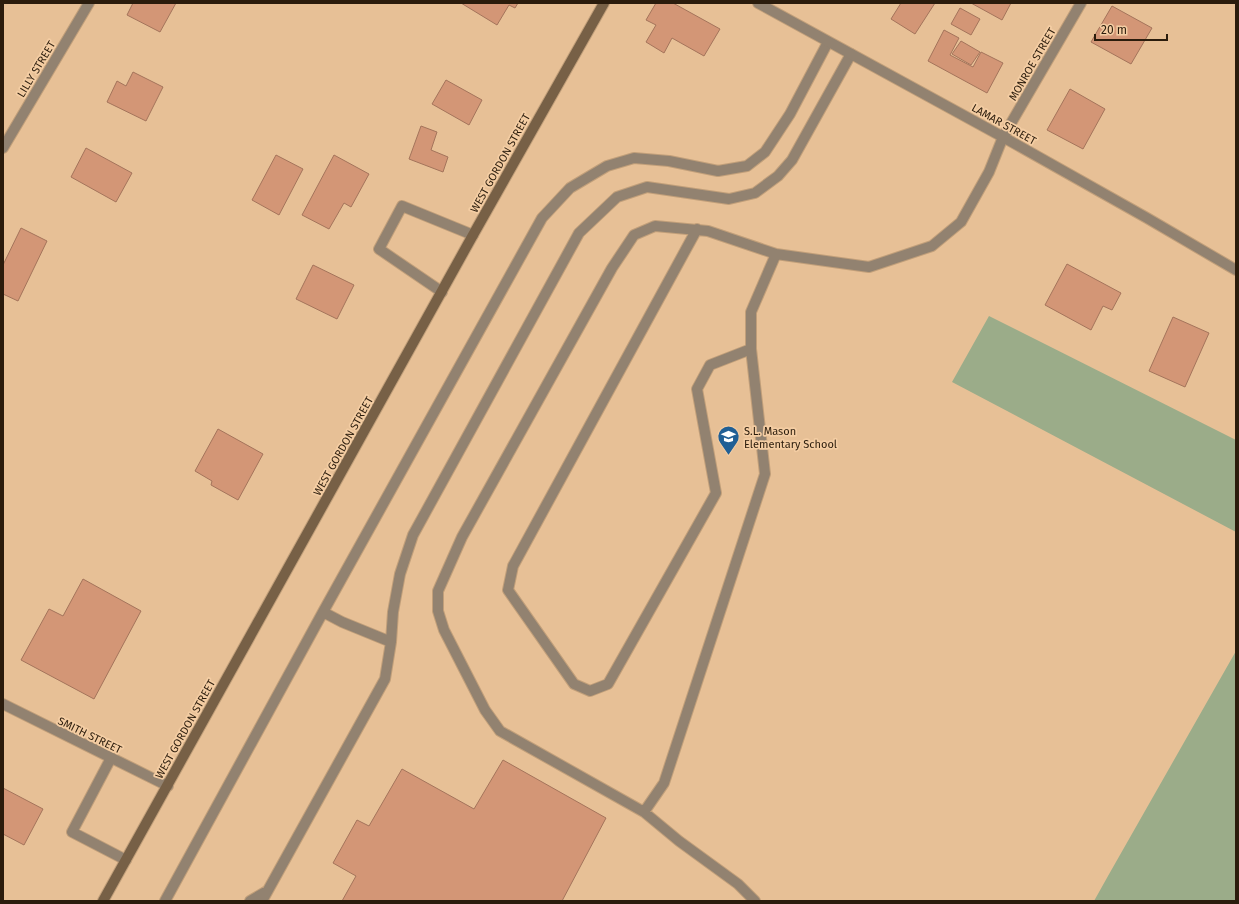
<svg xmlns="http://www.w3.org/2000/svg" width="1239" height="904" font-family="'Fira Sans',sans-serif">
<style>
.green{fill:#9bac89}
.building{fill:#d39676;stroke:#a4745b}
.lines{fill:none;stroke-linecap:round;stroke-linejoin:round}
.lane-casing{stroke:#c19f7a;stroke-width:12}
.street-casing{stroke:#c19f7a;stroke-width:12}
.secondary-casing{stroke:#c19f7a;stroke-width:12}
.lane{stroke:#928270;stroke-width:10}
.street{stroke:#928270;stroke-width:10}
.secondary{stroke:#776046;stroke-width:10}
.labels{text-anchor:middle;stroke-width:3.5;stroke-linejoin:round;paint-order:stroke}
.street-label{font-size:11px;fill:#2b1c0c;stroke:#f4cda3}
.poi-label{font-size:11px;fill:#2b1c0c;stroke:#f4cda3;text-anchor:start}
</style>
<rect width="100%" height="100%" fill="#e7c096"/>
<path class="green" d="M 989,316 L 1236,440 L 1236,532 L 952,382 Z
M 1236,651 L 1236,901 L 1094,901 L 1108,876 Z"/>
<path class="building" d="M 133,3 L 176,3 L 160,32 L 127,15 Z
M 461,3 L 518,3 L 515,8 L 509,5 L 497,25 Z
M 656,3 L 673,3 L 720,29 L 704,56 L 672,38 L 664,53 L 646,42 L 656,25 L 646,20 Z
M 901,3 L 935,3 L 915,34 L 891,19 Z
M 971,3 L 1011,3 L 1002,20 Z
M 1112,6 L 1152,28 L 1131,64 L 1091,42 Z
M 960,8 L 980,19 L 971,35 L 951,24 Z
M 944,30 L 959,38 L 950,55 L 973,67 L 981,52 L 1003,63 L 987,93 L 928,61 Z
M 961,41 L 980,52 L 971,65 L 952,54 Z
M 133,72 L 163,87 L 146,121 L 107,102 L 117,81 L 126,86 Z
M 446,80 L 482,100 L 469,125 L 432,104 Z
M 1070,89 L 1105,109 L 1083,149 L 1047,130 Z
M 421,126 L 437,132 L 431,150 L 448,157 L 443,172 L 409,159 Z
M 86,148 L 132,173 L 116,202 L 71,177 Z
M 276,155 L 303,169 L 279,215 L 252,200 Z
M 334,155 L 369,174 L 351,207 L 344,203 L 329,229 L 302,215 Z
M 21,228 L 47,241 L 18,301 L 3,294 L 3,265 Z
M 1067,264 L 1121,293 L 1112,310 L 1103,306 L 1091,330 L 1045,305 Z
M 313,265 L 354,285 L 337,319 L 296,299 Z
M 1173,317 L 1209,333 L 1185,387 L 1149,371 Z
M 218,429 L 263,454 L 238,500 L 211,485 L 212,481 L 195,471 Z
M 83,579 L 141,611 L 94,699 L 21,660 L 49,609 L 63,616 Z
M 503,760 L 606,818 L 562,901 L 342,901 L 356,876 L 333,863 L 357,820 L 369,826 L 402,769 L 474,809 Z
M 3,788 L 43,809 L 24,845 L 3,834 Z"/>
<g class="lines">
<defs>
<path id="lane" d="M 697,229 L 513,566 L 508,590 L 574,684 L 590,691 L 608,684 L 716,493 L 697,389 L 710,365 L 751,349
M 776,254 L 751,312 L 751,349 L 765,474 L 664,783 L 644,812 L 500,731 L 485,710 L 444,630 L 438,611 L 438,591 L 462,537 L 612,268 L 634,235 L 655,226 L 708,231 L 776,254 L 869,267 L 932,246 L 961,222 L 989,172 L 1003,137
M 442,292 L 379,249 L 402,206 L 473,235
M 323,612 L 342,622 L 391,642
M 111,758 L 72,832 L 126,860
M 644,812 L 679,841 L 738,884 L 755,901
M 165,901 L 323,612 L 542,218 L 570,188 L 607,166 L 634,158 L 669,161 L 718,171 L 747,166 L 765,152 L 790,114 L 828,42
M 250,901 L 267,891
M 262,901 L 385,679 L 391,642 L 393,612 L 400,574 L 413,535 L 579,233 L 617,197 L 647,187 L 729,199 L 755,193 L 778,176 L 792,160 L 851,54"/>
<path id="street" d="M 758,3 L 1003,137 L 1147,218 L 1236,270
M 1003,137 L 1081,3
M 3,148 L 89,3
M 3,704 L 168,786"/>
<path id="secondary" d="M 103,901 L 473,235 L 604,3"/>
</defs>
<use href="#lane" class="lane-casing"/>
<use href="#street" class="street-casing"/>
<use href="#secondary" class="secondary-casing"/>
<use href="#lane" class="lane"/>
<use href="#street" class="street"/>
<use href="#secondary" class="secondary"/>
</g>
<defs>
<symbol id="school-pin" viewBox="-11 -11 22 30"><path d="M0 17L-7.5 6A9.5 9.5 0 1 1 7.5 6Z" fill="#205f95" stroke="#f4cda3"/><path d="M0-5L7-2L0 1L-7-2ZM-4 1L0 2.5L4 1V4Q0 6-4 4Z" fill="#fff"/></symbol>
</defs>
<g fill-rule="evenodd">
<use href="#school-pin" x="716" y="424" width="25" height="34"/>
</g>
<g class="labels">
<g class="street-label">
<text transform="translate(1032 64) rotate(-60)" y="4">MONROE STREET</text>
<text transform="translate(36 69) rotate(-59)" y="4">LILLY STREET</text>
<text transform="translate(1004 124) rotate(29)" y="4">LAMAR STREET</text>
<text transform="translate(500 163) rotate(-61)" y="4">WEST GORDON STREET</text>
<text transform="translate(343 446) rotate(-61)" y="4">WEST GORDON STREET</text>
<text transform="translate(185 729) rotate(-61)" y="4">WEST GORDON STREET</text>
<text transform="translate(90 735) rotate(26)" y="4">SMITH STREET</text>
</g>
<g class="poi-label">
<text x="744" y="435">S.L. Mason<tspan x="744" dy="13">Elementary School</tspan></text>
</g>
</g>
<rect width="1239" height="904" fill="none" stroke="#2b1c0c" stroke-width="8"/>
<path d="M1095 34v6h72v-6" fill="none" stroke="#2b1c0c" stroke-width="2"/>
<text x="1101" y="34" font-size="12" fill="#2b1c0c" stroke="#f4cda3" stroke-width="3" paint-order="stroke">20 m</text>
</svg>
